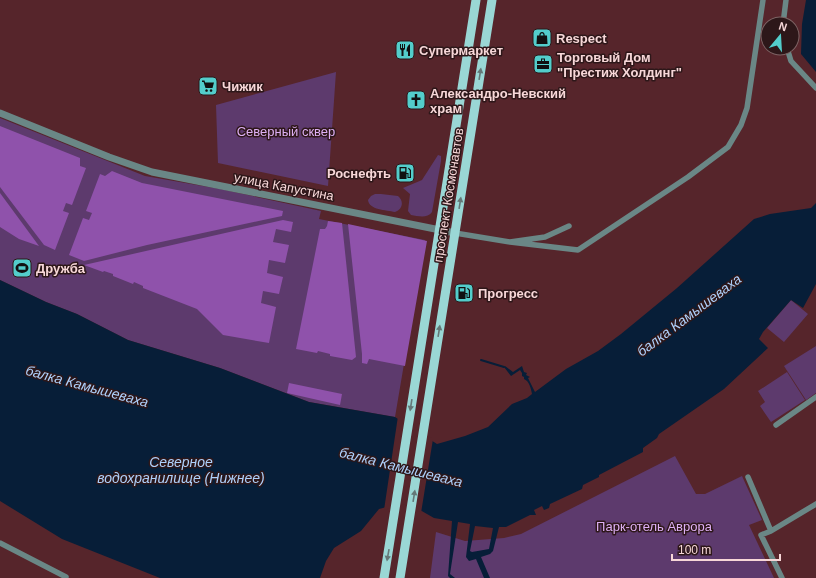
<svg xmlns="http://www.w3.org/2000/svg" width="816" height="578" font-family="Helvetica,sans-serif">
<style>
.green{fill:#5d3a6d}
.forest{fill:#8f52ab}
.water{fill:#071e38;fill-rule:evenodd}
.pier{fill:#56252b}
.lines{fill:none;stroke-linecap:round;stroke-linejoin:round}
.stream{stroke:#071e38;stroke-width:2}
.minor{stroke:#6a8786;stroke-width:5.5}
.tertiary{stroke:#6a8786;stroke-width:7}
.primary{stroke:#9ad7d5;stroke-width:9}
.oneway{fill:#647777}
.labels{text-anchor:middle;stroke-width:3;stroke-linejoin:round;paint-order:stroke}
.poi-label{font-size:13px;font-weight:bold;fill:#f7d7d8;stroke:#2d1719;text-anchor:start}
.park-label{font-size:13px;fill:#deb0f5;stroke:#2d1719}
.street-label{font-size:13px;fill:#f7d7d8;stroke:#2d1719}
.water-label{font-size:14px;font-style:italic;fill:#aed1fc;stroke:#2d1719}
</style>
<rect width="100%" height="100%" fill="#56252b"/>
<path class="green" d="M 336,72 L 328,186 L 218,163 L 216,105 Z
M 0,118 L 145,176 L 220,189 L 321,211 L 319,219 L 425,240 L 395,417 L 309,402 L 220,368 L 128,340 L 77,314 L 46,302 L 0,280 Z
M 438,155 L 441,156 L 441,161 L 432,212 C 427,219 418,216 411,215 L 408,211 L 410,194 L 403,188 L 422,180 Z
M 375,194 L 381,194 L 398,196 C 404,201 403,209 395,212 C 386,210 369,210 368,200 L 371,196 Z
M 791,300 L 808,314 L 784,342 L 767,328 Z
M 816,346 L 816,393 L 806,400 L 784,366 Z
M 787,372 L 805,400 L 771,422 L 760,406 L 765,402 L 758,391 Z
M 675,456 L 696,494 L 705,494 L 742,476 L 762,520 L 749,525 L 774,578 L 430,578 L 436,532 L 465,541 L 504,538 L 521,534 Z"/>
<path class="forest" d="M 0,126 L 80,158 L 80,166 L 86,168 L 72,205 L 66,203 L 63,211 L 69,213 L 55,250 L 44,245 L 0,187 Z
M 112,171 L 142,183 L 283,211 L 282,216 L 147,245 L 84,261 L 69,255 L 83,218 L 89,220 L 92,213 L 86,211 L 100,174 L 105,176 Z
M 0,193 L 39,246 L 19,239 L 0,227 Z
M 283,220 L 293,222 L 291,232 L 276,229 L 273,242 L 289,245 L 285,263 L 269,260 L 267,273 L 283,277 L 279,294 L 263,291 L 261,303 L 276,307 L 269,343 L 223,335 L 197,309 L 143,288 L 143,286 L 134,282 L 133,284 L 113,276 L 113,274 L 104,271 L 103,272 L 84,265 Z
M 328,221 L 342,223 L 356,357 L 352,360 L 330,356 L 330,354 L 318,351 L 317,353 L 296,349 L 320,229 L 325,229 L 327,226 Z
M 348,224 L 427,241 L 405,366 L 369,359 L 367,364 L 362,363 L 362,354 Z
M 289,383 L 342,394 L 340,405 L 287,393 Z"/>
<path class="water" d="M 806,0 L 816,0 L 816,72 L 801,54 L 802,24 Z
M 816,203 L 816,284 L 803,308 L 791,300 L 763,332 L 759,339 L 768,348 L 724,389 L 659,434 L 657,438 L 643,448 L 643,452 L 599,475 L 599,477 L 583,485 L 582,489 L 550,504 L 549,508 L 544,510 L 542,506 L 534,510 L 536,515 L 530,515 L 506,527 L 499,527 L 493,551 L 490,554 L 481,557 L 490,578 L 484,578 L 476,559 L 469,561 L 466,557 L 470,524 L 458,522 L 450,574 L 455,578 L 450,578 L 448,576 L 452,521 L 434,518 L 406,502 L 379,509 L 361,531 L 334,548 L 326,561 L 320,578 L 160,578 L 62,539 L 0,501 L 0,280 L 46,302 L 77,314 L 128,340 L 220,368 L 309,402 L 395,417 L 437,444 L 465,436 L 488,427 L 512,404 L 527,398 L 532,394 C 531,388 529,381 524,379 L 524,377 L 522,376 L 522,373 L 520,370 L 511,376 L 504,367 L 505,366 L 513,372 L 522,366 L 524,372 L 527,373 L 526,375 L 530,377 L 528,378 L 535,392 L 566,369 L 598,351 L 621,334 L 677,288 L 754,219 L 770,214 L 811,208 ZM 475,526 L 493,528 L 489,549 L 472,552 L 470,551 Z"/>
<path class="pier" d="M 398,416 L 433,439 L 421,513 L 405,504 L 384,510 Z"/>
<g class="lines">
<path class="stream" d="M 481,360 L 504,367"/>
<path class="minor" d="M 783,24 L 786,0
M 787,48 L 791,61 L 816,88
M 455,233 L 510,242 L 545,237 L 569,226
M 510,242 L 578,250 L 688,177 L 728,147 L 741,125 L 747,108 L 763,0
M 776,425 L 816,397
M 748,477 L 771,531 L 761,535 L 782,578
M 771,531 L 816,504
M 0,543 L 66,577"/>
<path class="tertiary" d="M 0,113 L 109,157 L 152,172 L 455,233"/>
<path class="primary" d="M 384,578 L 476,0
M 400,578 L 492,0"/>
</g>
<defs><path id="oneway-solid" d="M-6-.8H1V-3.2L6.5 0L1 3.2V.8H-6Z"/></defs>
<g class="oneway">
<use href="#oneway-solid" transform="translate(480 74) rotate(-81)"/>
<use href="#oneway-solid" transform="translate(460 203) rotate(-81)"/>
<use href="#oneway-solid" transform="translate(439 331) rotate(-81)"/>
<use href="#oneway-solid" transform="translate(411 405) rotate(99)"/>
<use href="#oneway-solid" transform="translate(414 496) rotate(-81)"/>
<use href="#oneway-solid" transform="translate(388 555) rotate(100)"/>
</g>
<defs>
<symbol id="shop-square" viewBox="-11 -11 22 22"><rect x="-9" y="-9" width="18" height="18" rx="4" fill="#53cdcb" stroke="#2d1719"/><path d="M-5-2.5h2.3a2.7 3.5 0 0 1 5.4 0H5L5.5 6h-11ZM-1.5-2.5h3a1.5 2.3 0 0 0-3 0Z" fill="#111"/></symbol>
<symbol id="restaurant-square" viewBox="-11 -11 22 22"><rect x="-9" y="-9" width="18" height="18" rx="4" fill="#53cdcb" stroke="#2d1719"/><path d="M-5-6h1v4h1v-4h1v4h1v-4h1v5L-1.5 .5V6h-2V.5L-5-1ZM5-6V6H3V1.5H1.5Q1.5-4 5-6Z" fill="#111"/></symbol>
<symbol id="office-square" viewBox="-11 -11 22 22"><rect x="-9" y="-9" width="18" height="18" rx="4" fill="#53cdcb" stroke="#2d1719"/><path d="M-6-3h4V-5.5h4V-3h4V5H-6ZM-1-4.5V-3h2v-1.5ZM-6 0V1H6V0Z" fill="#111"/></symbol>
<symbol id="supermarket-square" viewBox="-11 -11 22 22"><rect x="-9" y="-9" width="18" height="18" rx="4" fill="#53cdcb" stroke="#2d1719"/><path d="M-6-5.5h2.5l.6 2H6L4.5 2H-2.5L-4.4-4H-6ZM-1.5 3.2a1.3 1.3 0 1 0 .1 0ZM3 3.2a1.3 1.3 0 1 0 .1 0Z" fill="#111"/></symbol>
<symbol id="church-square" viewBox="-11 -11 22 22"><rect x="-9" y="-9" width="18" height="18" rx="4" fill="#53cdcb" stroke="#2d1719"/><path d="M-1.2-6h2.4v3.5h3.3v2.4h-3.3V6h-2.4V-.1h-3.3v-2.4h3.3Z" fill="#111"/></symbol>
<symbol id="fuel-square" viewBox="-11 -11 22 22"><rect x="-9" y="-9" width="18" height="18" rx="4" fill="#53cdcb" stroke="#2d1719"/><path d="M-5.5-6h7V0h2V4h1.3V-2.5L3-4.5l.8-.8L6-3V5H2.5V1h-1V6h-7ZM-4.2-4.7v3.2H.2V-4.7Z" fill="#111"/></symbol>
<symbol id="stadium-square" viewBox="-11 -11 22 22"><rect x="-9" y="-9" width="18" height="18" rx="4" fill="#53cdcb" stroke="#2d1719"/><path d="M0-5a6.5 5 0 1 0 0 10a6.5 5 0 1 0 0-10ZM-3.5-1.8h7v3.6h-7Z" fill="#111"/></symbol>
</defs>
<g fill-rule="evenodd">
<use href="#shop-square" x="531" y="27" width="22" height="22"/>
<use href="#restaurant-square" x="394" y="39" width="22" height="22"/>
<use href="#office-square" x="532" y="53" width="22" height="22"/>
<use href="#supermarket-square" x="197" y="75" width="22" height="22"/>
<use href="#church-square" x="405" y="89" width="22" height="22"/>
<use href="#fuel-square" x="394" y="162" width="22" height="22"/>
<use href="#stadium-square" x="11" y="257" width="22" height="22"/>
<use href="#fuel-square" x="453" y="282" width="22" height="22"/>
</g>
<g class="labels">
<g class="poi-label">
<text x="556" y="43">Respect</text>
<text x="419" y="55">Супермаркет</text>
<text x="557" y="62">Торговый Дом<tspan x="557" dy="15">"Престиж Холдинг"</tspan></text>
<text x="222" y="91">Чижик</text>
<text x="430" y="98">Александро-Невский<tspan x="430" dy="15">храм</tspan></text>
<text x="391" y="178" text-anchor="end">Роснефть</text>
<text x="36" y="273">Дружба</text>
<text x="478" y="298">Прогресс</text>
</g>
<g class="park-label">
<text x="286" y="136">Северный сквер</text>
<text x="654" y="531">Парк-отель Аврора</text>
</g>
<g class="street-label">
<text transform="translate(284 186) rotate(11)" y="5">улица Капустина</text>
<text transform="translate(448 195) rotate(-81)" y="5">проспект Космонавтов</text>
</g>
<g class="water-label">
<text transform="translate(689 315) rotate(-37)" y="5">балка Камышеваха</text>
<text transform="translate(87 386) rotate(15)" y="5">балка Камышеваха</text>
<text x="181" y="467">Северное<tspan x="181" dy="16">водохранилище (Нижнее)</tspan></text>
<text transform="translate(401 467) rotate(14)" y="5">балка Камышеваха</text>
</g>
</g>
<g transform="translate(780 36) rotate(18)"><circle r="19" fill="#2d1719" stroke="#7e6465"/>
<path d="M0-3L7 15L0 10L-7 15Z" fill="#53cdcb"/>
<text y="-6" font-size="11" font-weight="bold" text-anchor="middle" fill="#f7d7d8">N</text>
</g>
<path d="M672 554v6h108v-6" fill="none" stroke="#f7d7d8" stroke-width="2"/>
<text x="678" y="554" font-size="12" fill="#f7d7d8" stroke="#2d1719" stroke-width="3" paint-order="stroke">100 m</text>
</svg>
